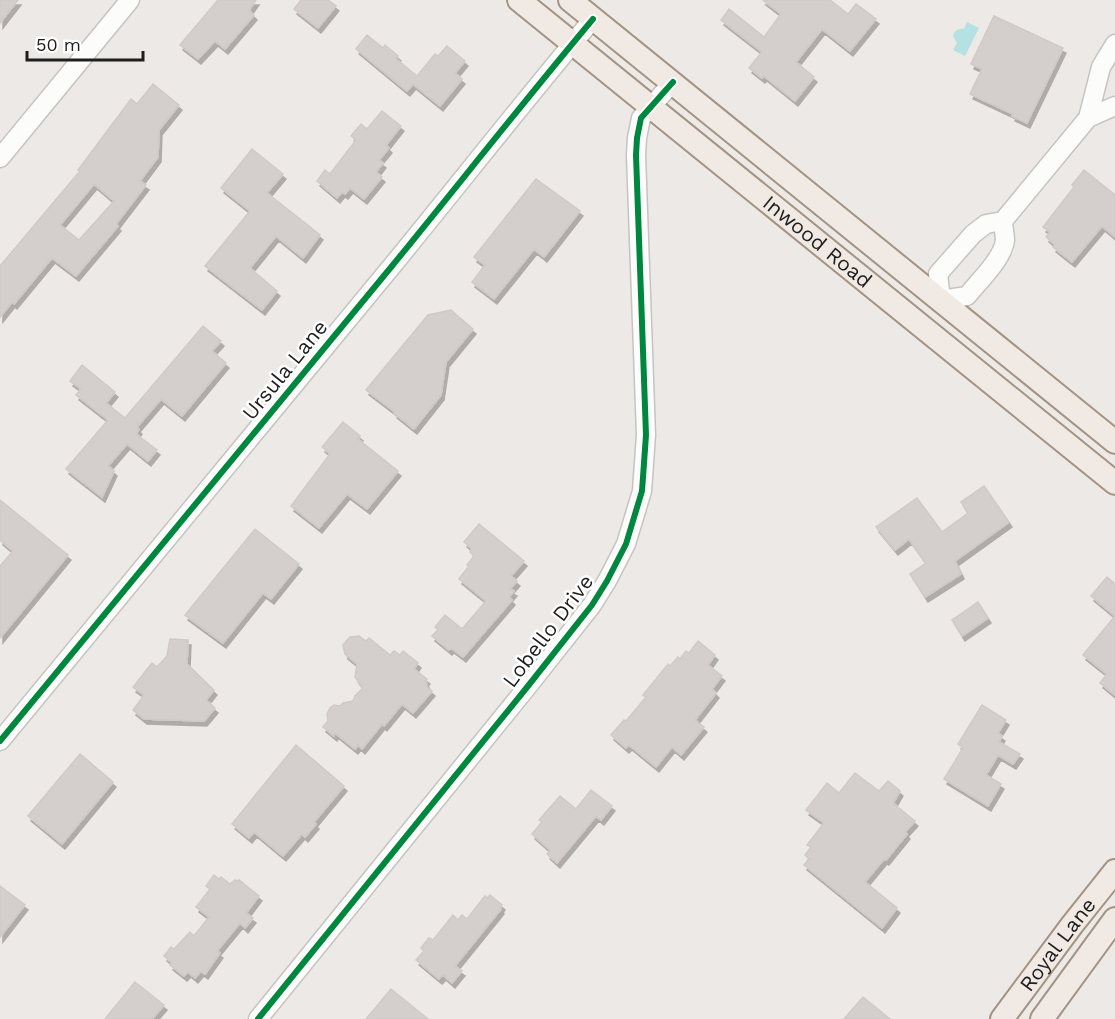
<svg xmlns="http://www.w3.org/2000/svg" width="1115" height="1019" font-family="'Work Sans',sans-serif">
<style>
.water{fill:#b6e1e3}
.building{fill:#d4cfcd;stroke:#d0cac7;stroke-width:1.5;fill-rule:evenodd;filter:url(#shadow)}
.lines{fill:none;stroke-linecap:round;stroke-linejoin:round}
.minor-casing{stroke:#c5c4c2;stroke-width:21}
.major-casing{stroke:#a39382;stroke-width:26}
.minor{stroke:#fcfcfb;stroke-width:18}
.major{stroke:#f1e9e3;stroke-width:22}
.cycleway-casing{stroke:#fff;stroke-width:10}
.cycleway{stroke:#00873e;stroke-width:6}
.labels{text-anchor:middle;stroke-width:5;stroke-linejoin:round;paint-order:stroke}
.street-label{font-size:21px;fill:#1e1e1e;stroke:#fff}
</style>
<defs>
<filter id="shadow"><feDropShadow dx="3" dy="5" stdDeviation="0" flood-color="#0004"/></filter>
</defs>
<rect width="100%" height="100%" fill="#ede9e6"/>
<path class="water" d="M 967,22 L 979,28 L 965,56 L 953,50 L 957,43 L 953,36 C 954,31 958,28 964,29 Z"/>
<path class="building" d="M 0,0 L 18,0 L 0,23 Z
M 218,0 L 256,0 L 249,10 L 254,15 L 225,49 L 215,41 L 198,59 L 180,45 Z
M 301,0 L 328,0 L 336,6 L 318,28 L 294,9 Z
M 763,0 L 830,0 L 848,14 L 856,4 L 876,19 L 850,51 L 822,29 L 796,62 L 814,77 L 795,101 L 764,76 L 762,78 L 749,68 L 762,52 L 721,20 L 729,9 L 764,37 L 781,14 Z
M 994,16 L 1063,48 L 1027,123 L 1012,116 L 1013,114 L 970,94 L 982,69 L 971,64 Z
M 367,35 L 383,48 L 385,45 L 398,56 L 395,58 L 417,76 L 435,54 L 438,56 L 447,46 L 465,61 L 455,73 L 462,79 L 440,106 L 413,84 L 407,91 L 356,49 Z
M 153,84 L 179,105 L 159,130 L 158,157 L 140,181 L 146,185 L 116,224 L 118,226 L 76,276 L 52,258 L 14,304 L 12,302 L 0,317 L 0,266 L 80,171 L 78,170 L 131,99 L 137,104 ZM 94,184 L 114,201 L 79,240 L 60,225 Z
M 382,111 L 401,126 L 386,145 L 389,148 L 379,160 L 383,163 L 376,172 L 382,177 L 364,199 L 350,188 L 345,194 L 342,192 L 337,198 L 317,181 L 325,170 L 330,174 L 356,140 L 351,136 L 361,124 L 367,129 Z
M 252,149 L 283,174 L 267,193 L 320,235 L 303,258 L 276,236 L 250,268 L 277,291 L 262,310 L 205,266 L 250,211 L 221,188 Z
M 1084,170 L 1115,195 L 1115,237 L 1102,226 L 1072,262 L 1053,247 L 1055,245 L 1046,237 L 1050,232 L 1043,227 L 1074,187 L 1072,185 Z
M 536,179 L 580,211 L 544,257 L 534,249 L 494,299 L 472,282 L 485,265 L 474,257 Z
M 451,310 L 473,329 L 446,362 L 441,395 L 414,429 L 394,413 L 395,412 L 366,390 L 428,315 Z
M 203,326 L 221,341 L 212,351 L 226,363 L 182,416 L 161,399 L 137,427 L 139,429 L 136,434 L 157,450 L 148,461 L 127,444 L 108,466 L 114,471 L 102,497 L 66,469 L 108,420 L 76,395 L 81,389 L 70,381 L 82,365 L 115,392 L 106,403 L 125,418 Z
M 343,422 L 360,436 L 358,439 L 398,471 L 367,509 L 347,494 L 319,528 L 291,506 L 330,454 L 322,447 Z
M 984,486 L 1009,522 L 955,561 L 961,574 L 925,597 L 910,574 L 926,563 L 909,539 L 895,550 L 876,527 L 917,498 L 942,532 L 968,513 L 961,502 Z
M 0,500 L 68,555 L 0,638 L 0,566 L 13,551 L 0,540 Z
M 479,524 L 524,561 L 511,576 L 517,581 L 510,589 L 514,591 L 509,597 L 512,600 L 463,657 L 451,648 L 449,650 L 432,636 L 438,630 L 435,627 L 445,615 L 462,629 L 486,601 L 459,579 L 469,566 L 467,565 L 474,556 L 470,552 L 472,549 L 464,542 Z
M 255,529 L 299,564 L 271,599 L 263,593 L 223,643 L 185,615 Z
M 1107,577 L 1115,584 L 1115,695 L 1100,683 L 1107,674 L 1083,655 L 1115,616 L 1091,596 Z
M 978,602 L 988,618 L 962,636 L 952,620 Z
M 359,636 L 366,641 L 369,638 L 390,655 L 394,651 L 400,655 L 403,651 L 418,663 L 414,669 L 427,679 L 425,681 L 427,684 L 426,686 L 432,691 L 413,713 L 402,704 L 384,726 L 382,724 L 362,749 L 358,745 L 355,749 L 335,733 L 334,736 L 323,727 L 328,721 L 327,714 L 330,708 L 334,705 L 340,706 L 343,703 L 353,701 L 355,696 L 363,688 L 355,677 L 357,664 L 345,654 L 343,645 L 350,637 Z
M 170,639 L 188,640 L 187,664 L 214,690 L 206,700 L 215,708 L 204,721 L 144,719 L 133,710 L 144,695 L 133,687 L 152,663 L 157,667 L 167,656 Z
M 698,641 L 715,655 L 708,665 L 722,676 L 712,689 L 716,693 L 695,720 L 704,727 L 681,755 L 672,747 L 656,767 L 629,745 L 626,748 L 611,735 L 624,720 L 626,721 L 646,697 L 643,695 L 668,664 L 670,666 L 678,657 L 680,659 L 686,651 L 689,653 Z
M 982,705 L 1006,720 L 998,733 L 1002,736 L 999,742 L 1020,754 L 1013,764 L 998,755 L 986,775 L 1001,784 L 988,806 L 944,779 L 963,748 L 958,744 Z
M 296,745 L 344,786 L 314,822 L 316,824 L 305,837 L 302,834 L 283,856 L 254,832 L 249,838 L 232,824 Z
M 80,754 L 113,782 L 62,844 L 28,816 Z
M 855,773 L 879,791 L 888,781 L 900,791 L 893,803 L 915,821 L 905,832 L 907,834 L 886,860 L 884,859 L 865,882 L 897,908 L 882,928 L 804,865 L 809,859 L 805,855 L 811,847 L 807,845 L 824,823 L 806,810 L 827,783 L 839,793 Z
M 591,790 L 612,806 L 601,820 L 596,816 L 557,863 L 547,854 L 550,850 L 532,834 L 542,822 L 539,820 L 560,796 L 576,809 Z
M 214,875 L 219,879 L 221,877 L 230,884 L 235,880 L 237,881 L 239,880 L 259,896 L 246,913 L 253,918 L 245,928 L 240,923 L 217,951 L 220,953 L 205,974 L 201,971 L 195,978 L 188,972 L 184,976 L 170,965 L 172,963 L 164,956 L 171,947 L 174,949 L 190,932 L 194,936 L 209,917 L 196,907 L 210,889 L 206,886 Z
M 0,886 L 25,905 L 0,937 Z
M 490,895 L 502,905 L 500,908 L 501,909 L 455,966 L 462,971 L 452,983 L 443,975 L 439,979 L 416,960 L 424,951 L 421,948 L 429,938 L 433,940 L 453,915 L 458,920 L 462,915 L 467,919 L 485,896 L 487,898 Z
M 135,982 L 164,1005 L 152,1019 L 105,1019 Z
M 391,989 L 428,1019 L 366,1019 Z
M 863,997 L 890,1019 L 844,1019 Z"/>
<g class="lines">
<defs>
<path id="minor" d="M 1088,118 L 1115,106
M 0,158 L 130,0
M 1003,221 C 1003,227 1005,234 1005,240 C 1003,259 978,282 967,296 L 941,300 L 938,274 L 973,234 L 986,224 L 1003,221 L 1088,118 L 1101,67 L 1115,44
M 0,741 C 131,583 262,425 392,266 C 459,184 525,100 593,19
M 258,1019 L 528,686 L 592,605 L 607,581 L 626,544 L 642,491 L 646,435 L 636,155 L 637,138 L 641,118 L 673,82"/>
<g id="major">
<path id="s1" d="M 519,0 L 1115,483"/>
<path d="M 570,0 L 1115,442"/>
<path id="s2" d="M 1002,1019 L 1072,925 L 1115,871"/>
<path d="M 1042,1019 L 1115,919"/>
</g>
</defs>
<use href="#minor" class="minor-casing"/>
<use href="#major" class="major-casing"/>
<use href="#minor" class="minor"/>
<use href="#major" class="major"/>
<defs>
<path id="cycleway" d="M 0,741 C 131,583 262,425 392,266 C 459,184 525,100 593,19
M 258,1019 L 528,686 L 592,605 L 607,581 L 626,544 L 642,491 L 646,435 L 636,155 L 637,138 L 641,118 L 673,82"/>
</defs>
<use href="#cycleway" class="cycleway-casing"/>
<use href="#cycleway" class="cycleway"/>
</g>
<g class="labels">
<g class="street-label">
<text dy="7" stroke="none"><textPath href="#s1" startOffset="384">Inwood Road</textPath></text>
<text transform="translate(285 370) rotate(-51)" y="7">Ursula Lane</text>
<text transform="translate(548 631) rotate(-53)" y="7">Lobello Drive</text>
<text dy="7" stroke="none"><textPath href="#s2" startOffset="93">Royal Lane</textPath></text>
</g>
</g>
<path d="M27 51v9h116v-9" fill="none" stroke="#1e1e1e" stroke-width="3"/>
<text x="36" y="51" font-size="18" fill="#1e1e1e" stroke="#ffffff" stroke-width="4.5" paint-order="stroke">50 m</text>
</svg>
